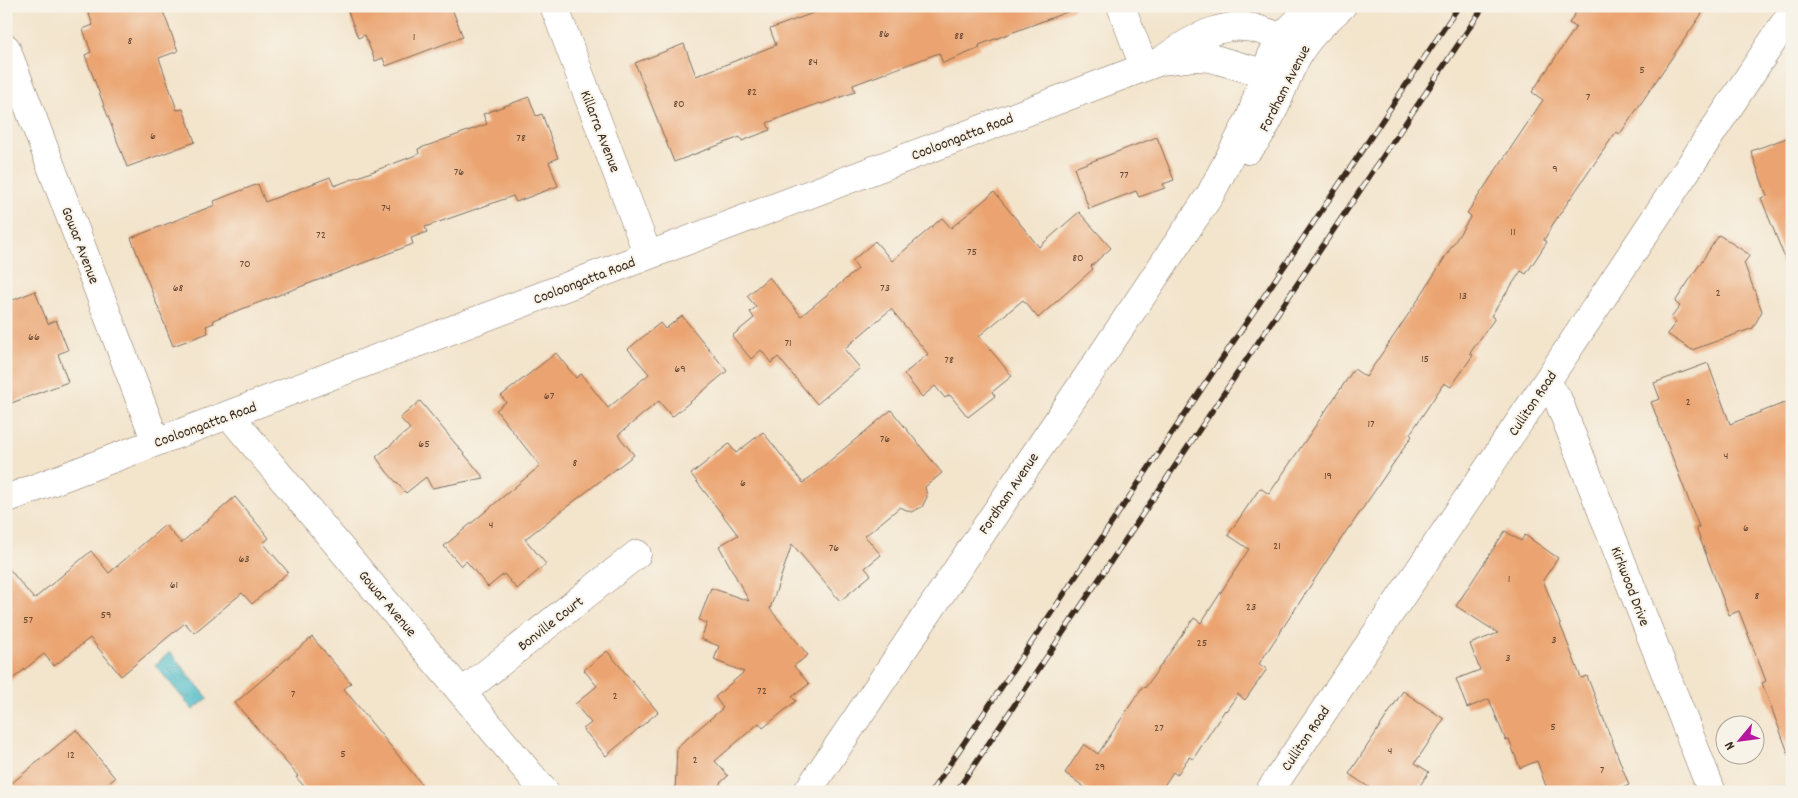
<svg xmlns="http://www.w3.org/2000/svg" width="1798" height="798" font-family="Dekko,sans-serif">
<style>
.water{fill:url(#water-ripples);stroke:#457374}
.building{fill:#eba471}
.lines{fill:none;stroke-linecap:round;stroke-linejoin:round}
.minor-casing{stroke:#7b6b5b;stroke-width:29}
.minor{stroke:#fff;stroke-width:28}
.rail-casing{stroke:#3b2a1e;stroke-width:5.5}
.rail{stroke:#f7f3e8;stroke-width:4;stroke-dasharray:11;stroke-linecap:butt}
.labels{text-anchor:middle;stroke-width:4;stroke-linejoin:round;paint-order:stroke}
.number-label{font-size:12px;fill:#674833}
.street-label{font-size:15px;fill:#3b2a1e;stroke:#f7f3e8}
</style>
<defs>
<pattern id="water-ripples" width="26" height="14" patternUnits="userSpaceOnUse" patternTransform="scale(1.25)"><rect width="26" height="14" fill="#4fbcc9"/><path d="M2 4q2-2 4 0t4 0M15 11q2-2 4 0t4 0" fill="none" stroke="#4399a3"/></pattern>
</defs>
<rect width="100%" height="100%" fill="#f7f3e8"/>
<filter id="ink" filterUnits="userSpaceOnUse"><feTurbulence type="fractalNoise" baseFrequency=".02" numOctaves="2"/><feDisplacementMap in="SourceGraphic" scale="10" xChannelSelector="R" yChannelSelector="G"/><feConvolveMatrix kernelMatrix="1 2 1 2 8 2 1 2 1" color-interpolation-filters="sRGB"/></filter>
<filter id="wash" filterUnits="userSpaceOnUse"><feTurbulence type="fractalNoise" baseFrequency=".0096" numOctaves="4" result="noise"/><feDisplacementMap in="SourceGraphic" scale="20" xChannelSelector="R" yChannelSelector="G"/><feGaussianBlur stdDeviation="1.12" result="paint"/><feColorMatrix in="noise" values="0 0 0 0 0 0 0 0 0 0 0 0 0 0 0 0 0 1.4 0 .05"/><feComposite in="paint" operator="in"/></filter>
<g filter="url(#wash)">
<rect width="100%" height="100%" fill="#f3e4cc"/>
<path class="water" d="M 170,652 L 208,698 L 193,710 L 155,665 Z"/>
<g id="blocks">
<path class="building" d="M 86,6 L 161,6 L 178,51 L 159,58 L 177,110 L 183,109 L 195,142 L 127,167 L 85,55 L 91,52 L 83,29 L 93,25 Z
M 346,6 L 451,6 L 463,37 L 386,66 L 383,58 L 375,61 L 365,35 L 358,38 Z
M 832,6 L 1075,6 L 1075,9 L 979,45 L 980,48 L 943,63 L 939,53 L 853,85 L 855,92 L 821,104 L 820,103 L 767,123 L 770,130 L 742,141 L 740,137 L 674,162 L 635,63 L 684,44 L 696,76 L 776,45 L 770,29 Z
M 1580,6 L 1707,6 L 1620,134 L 1616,132 L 1553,224 L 1544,240 L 1547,242 L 1526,274 L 1521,271 L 1491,316 L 1495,318 L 1470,353 L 1473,355 L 1451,387 L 1444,383 L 1410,434 L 1412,436 L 1350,527 L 1349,527 L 1259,664 L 1267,669 L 1245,700 L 1238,694 L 1226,711 L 1225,710 L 1193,759 L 1189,757 L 1177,775 L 1173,772 L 1160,792 L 1091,792 L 1065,773 L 1084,744 L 1098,754 L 1143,686 L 1145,688 L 1194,618 L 1201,623 L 1249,549 L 1228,535 L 1260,488 L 1269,494 L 1354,369 L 1366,377 L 1416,303 L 1471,216 L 1467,213 L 1543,100 L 1532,92 L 1576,27 L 1569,23 Z
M 529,97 L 536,116 L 542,114 L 558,158 L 549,162 L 558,186 L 516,202 L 513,196 L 425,227 L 427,232 L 411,238 L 413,244 L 213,320 L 214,323 L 206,326 L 208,333 L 173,346 L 131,238 L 215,205 L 214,201 L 258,184 L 265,202 L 330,177 L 334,186 L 419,154 L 418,149 L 487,124 L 483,114 Z
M 1792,136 L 1792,271 L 1790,271 L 1761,198 L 1767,196 L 1751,151 Z
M 1157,137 L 1174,180 L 1163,184 L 1165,188 L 1139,197 L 1136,191 L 1089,209 L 1074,168 Z
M 994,192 L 1039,247 L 1079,212 L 1111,248 L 1091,266 L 1093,269 L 1038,318 L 1023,300 L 979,336 L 1012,376 L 992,392 L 995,396 L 968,417 L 950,395 L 945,398 L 935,386 L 922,397 L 904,374 L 928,354 L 891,309 L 844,349 L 860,368 L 817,404 L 778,357 L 771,363 L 761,350 L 751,359 L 732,336 L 754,318 L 750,312 L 756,307 L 747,296 L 769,277 L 801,316 L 858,269 L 852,261 L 875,241 L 892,261 L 942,218 L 951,228 Z
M 1719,235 L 1750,255 L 1744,263 L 1762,311 L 1753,328 L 1692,350 L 1667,334 L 1676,322 L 1671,318 L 1680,306 L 1675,302 Z
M 35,291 L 48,324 L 56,320 L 68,350 L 58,354 L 68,382 L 6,405 L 6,303 Z
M 682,316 L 727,371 L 672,417 L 659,401 L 618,435 L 634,455 L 525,539 L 546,564 L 517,589 L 504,574 L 488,587 L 466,561 L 461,566 L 444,546 L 540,466 L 496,410 L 506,402 L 501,396 L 556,353 L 576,378 L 581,374 L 608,408 L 649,374 L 628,349 L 660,323 L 665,329 Z
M 1708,363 L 1730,424 L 1792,400 L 1792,754 L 1789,755 L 1762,683 L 1766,681 L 1739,611 L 1729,615 L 1696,528 L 1699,527 L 1651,402 L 1660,399 L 1654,383 Z
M 420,401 L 484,478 L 432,488 L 426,477 L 406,493 L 387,472 L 376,457 L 410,429 L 400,418 Z
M 891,410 L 942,473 L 925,487 L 927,497 L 922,507 L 911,512 L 900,507 L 865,536 L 881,555 L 865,568 L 871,575 L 840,601 L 792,544 L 770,609 L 808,655 L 794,666 L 809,684 L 792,697 L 796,701 L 763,728 L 759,723 L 715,761 L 728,776 L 720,783 L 719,792 L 675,792 L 677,747 L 723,708 L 715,697 L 744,672 L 714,660 L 719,646 L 701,639 L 707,623 L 699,620 L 711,588 L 749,601 L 719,546 L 738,535 L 691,474 L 729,444 L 736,453 L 763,432 L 803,483 Z
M 235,497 L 269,538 L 263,543 L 288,572 L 252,604 L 242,593 L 194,633 L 185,623 L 121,676 L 90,638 L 54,666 L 44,654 L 6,684 L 6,565 L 34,599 L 91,551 L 109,573 L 165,525 L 181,543 Z
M 1505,531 L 1521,541 L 1525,535 L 1558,558 L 1543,580 L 1581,678 L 1587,676 L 1629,785 L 1613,792 L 1548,792 L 1537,761 L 1520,768 L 1509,740 L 1506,741 L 1489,699 L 1467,708 L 1456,679 L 1480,670 L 1470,644 L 1498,633 L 1456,606 Z
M 312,637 L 351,683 L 344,689 L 428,792 L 309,792 L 296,777 L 298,776 L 235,703 Z
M 607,651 L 658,712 L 606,756 L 583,729 L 591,723 L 575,704 L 597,686 L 584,670 Z
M 1403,691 L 1444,719 L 1415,763 L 1429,772 L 1419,787 L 1405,792 L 1376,792 L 1349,774 Z
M 76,730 L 115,778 L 98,792 L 6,792 L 6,788 Z"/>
</g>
</g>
<g filter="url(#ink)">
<use href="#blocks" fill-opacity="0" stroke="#7b6b5b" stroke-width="1"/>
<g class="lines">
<defs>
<path id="minor" d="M 554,6 L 648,255
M 1121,6 L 1144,67
M 6,48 L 156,442
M 1248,150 C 1274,122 1280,87 1298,55 C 1309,35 1326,21 1342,6
M 1545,384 L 1557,397 L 1712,792
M 229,415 L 545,792
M 6,499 L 1161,61 L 1194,57 L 1211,58 L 1256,71 L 1265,72 L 1294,63 C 1290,56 1287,45 1281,40 C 1275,34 1267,32 1260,30 C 1225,18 1189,40 1161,61
M 463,692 L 637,554
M 807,792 L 1210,195 L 1251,116 L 1265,72 L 1272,55 L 1286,33 L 1312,6
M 1269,792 L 1545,384 L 1792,12"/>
</defs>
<use href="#minor" class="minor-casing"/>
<use href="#minor" class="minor"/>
<defs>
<path id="rail" d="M 931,792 L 1459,6
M 956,792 L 1484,6"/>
</defs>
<use href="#rail" class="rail-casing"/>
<use href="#rail" class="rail"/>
</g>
</g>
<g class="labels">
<g class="number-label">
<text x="884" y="37">86</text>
<text x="959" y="39">88</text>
<text x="414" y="40">1</text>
<text x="130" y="44">8</text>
<text x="813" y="65">84</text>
<text x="1642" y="73">5</text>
<text x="752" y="95">82</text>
<text x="1588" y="100">7</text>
<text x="679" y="107">80</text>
<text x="153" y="139">6</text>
<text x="521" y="141">78</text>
<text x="1555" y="172">9</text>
<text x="459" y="175">76</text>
<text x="1124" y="178">77</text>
<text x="386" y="211">74</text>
<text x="1513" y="235">11</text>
<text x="321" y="238">72</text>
<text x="972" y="255">75</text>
<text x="1078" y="261">80</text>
<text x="245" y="267">70</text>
<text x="178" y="291">68</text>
<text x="885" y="291">73</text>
<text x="1718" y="296">2</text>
<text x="1463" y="299">13</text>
<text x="34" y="340">66</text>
<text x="788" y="346">71</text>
<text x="1425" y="362">15</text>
<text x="949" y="363">78</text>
<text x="680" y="372">69</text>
<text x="549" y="399">67</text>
<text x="1688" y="405">2</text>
<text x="1371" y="427">17</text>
<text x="885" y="442">76</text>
<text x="424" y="447">65</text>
<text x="1726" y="459">4</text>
<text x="575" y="466">8</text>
<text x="1328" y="479">19</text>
<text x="743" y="486">6</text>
<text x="491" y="528">4</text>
<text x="1746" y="531">6</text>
<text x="1277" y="549">21</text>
<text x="834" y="551">76</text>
<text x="244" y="562">63</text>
<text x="1509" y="582">1</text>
<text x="174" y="588">61</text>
<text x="1757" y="599">8</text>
<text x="1251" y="610">23</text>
<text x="106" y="618">59</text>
<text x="28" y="623">57</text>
<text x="1554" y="643">3</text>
<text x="1202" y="646">25</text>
<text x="1508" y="661">3</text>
<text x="762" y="694">72</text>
<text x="293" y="697">7</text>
<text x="615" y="699">2</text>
<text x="1553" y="730">5</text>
<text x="1159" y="731">27</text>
<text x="1390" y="754">4</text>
<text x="343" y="757">5</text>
<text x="71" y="758">12</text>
<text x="695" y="763">2</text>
<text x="1100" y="770">29</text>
<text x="1602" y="773">7</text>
</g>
<g class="street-label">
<text transform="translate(1284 88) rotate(-63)" y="5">Fordham Avenue</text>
<text transform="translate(601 131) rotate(69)" y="5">Killarra Avenue</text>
<text transform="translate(962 136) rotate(-21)" y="5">Cooloongatta Road</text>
<text transform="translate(81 245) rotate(69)" y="5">Gowar Avenue</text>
<text transform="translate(584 280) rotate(-21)" y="5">Cooloongatta Road</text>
<text transform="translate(1532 403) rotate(-56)" y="5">Culliton Road</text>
<text transform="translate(205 424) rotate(-20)" y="5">Cooloongatta Road</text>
<text transform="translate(1008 493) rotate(-56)" y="5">Fordham Avenue</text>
<text transform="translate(1631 586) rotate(69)" y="5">Kirkwood Drive</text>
<text transform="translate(388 603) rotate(50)" y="5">Gowar Avenue</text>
<text transform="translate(550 623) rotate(-38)" y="5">Bonville Court</text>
<text transform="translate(1305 738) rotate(-56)" y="5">Culliton Road</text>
</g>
</g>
<rect width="1798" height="798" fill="none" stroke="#f7f3e8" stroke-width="25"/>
<g transform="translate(1740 740) rotate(241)"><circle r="24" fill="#f7f3e8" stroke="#aca397"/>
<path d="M0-4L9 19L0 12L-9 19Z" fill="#b5179e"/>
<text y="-8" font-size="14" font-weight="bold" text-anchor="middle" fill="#3b2a1e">N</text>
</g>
</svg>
